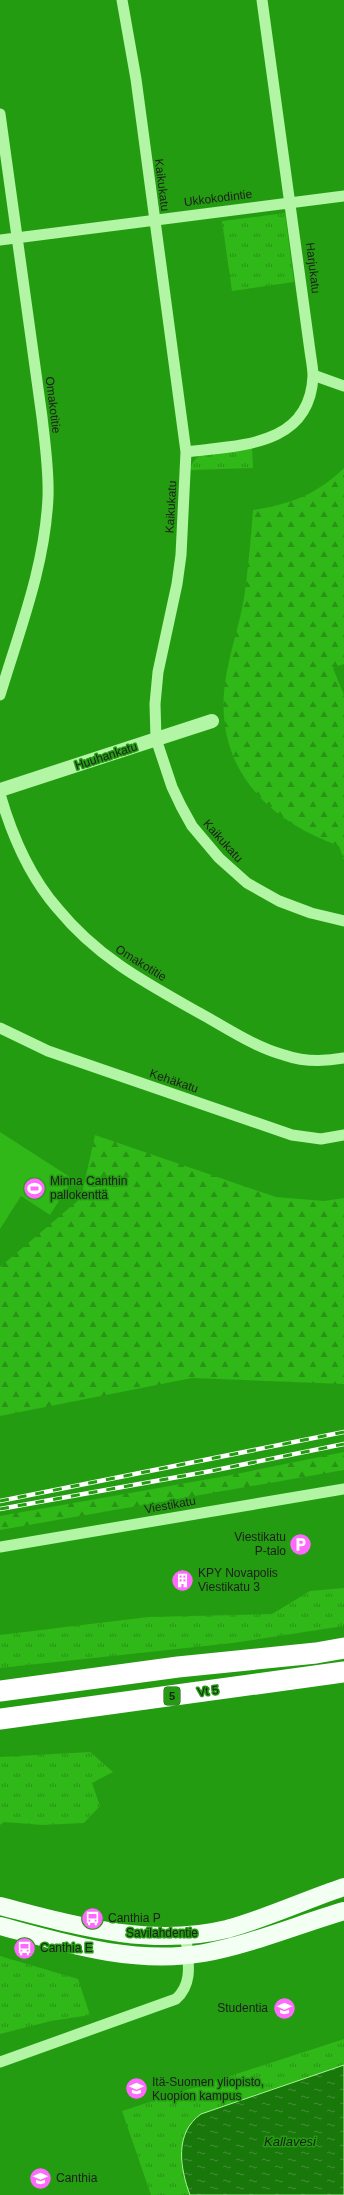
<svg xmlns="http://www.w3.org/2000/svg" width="344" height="2195" font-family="Helvetica,sans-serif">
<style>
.grass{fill:url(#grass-tufts)}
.forest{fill:url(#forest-firs)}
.garden{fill:#30b718}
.water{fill:url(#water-ripples);stroke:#a7f897}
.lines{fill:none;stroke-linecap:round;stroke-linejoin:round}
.minor{stroke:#b2f5a5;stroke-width:11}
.tertiary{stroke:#b2f5a5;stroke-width:14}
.primary{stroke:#f4fff3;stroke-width:18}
.motorway{stroke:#fff;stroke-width:21}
.rail-casing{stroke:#fff;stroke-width:4.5}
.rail{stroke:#249c11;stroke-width:3;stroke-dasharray:9;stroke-linecap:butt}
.labels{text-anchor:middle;stroke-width:3;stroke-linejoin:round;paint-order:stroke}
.shield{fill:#249c11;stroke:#1f4319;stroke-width:1}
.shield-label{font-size:11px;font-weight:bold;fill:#1d1d1d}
.street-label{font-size:12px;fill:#1d1d1d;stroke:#249c11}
.poi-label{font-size:12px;fill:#1d1d1d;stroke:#249c11;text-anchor:start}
.water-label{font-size:13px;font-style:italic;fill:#1a1d19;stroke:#249c11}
</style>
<defs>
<pattern id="grass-tufts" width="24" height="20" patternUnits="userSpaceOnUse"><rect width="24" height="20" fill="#30b718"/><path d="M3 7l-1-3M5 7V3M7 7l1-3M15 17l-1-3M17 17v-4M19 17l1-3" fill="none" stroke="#289415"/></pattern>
<pattern id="forest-firs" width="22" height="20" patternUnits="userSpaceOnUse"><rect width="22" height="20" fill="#30b718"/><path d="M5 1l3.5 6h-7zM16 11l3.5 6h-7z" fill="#289415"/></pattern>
<pattern id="water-ripples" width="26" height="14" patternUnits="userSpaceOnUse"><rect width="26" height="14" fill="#18780a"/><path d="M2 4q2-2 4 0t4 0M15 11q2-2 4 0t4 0" fill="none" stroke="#498c3f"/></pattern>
</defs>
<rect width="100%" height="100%" fill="#249c11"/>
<path class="grass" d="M 285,213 L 294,282 L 232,291 L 222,221 Z
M 252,448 L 253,468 L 190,470 C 195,445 233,450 252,448 Z
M 344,1588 L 344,1626 L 233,1643 L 0,1668 L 0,1635 L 148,1617 L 272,1614 L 310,1591 Z
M 90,1752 L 113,1772 L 92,1783 L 100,1806 L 84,1823 L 43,1825 L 4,1822 L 0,1825 L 0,1757 Z
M 0,1956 L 78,1979 L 90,2015 L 51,2021 L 0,2034 Z
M 344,2039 L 344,2065 L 201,2114 L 181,2164 L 190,2195 L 151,2195 L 122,2111 Z"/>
<path class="forest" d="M 344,468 L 344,664 L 333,668 L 344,695 L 344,860 L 339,846 C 266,820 214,767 225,683 C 229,654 239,627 244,598 C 248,569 251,539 253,510 C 291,504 316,495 344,468 Z
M 95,1135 L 276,1197 L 324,1201 L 344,1198 L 344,1384 L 192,1378 L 0,1416 L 0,1267 L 81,1198 Z
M 344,1452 L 344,1470 L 0,1530 L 0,1516 L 226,1476 Z"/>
<path class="garden" d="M 0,1132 L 73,1179 L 50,1215 L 21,1196 L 0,1229 Z"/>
<path class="water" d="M 344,2065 L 344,2195 L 190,2195 C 180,2168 174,2133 201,2114 Z"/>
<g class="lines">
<path class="minor" d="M 122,0 L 136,79 L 186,452 L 181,555 L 177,584 L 158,672 L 155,704 L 156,739 L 172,787 L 181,806 L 192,826 L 219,858 L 247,883 L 279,901 L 311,913 L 344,921
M 0,114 L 42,417 C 45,444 49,470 48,497 C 45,566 20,629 0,695
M 0,240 L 344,196
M 313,375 L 344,386
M 186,452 C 239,445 310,447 313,376 C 313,368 311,359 310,351 L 262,0
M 0,794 C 12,836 29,876 58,909 C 99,959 148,984 203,1015 C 230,1030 255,1047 284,1055 C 304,1062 323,1062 344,1058
M 0,1028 L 48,1051 L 292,1135 L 321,1139 L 344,1135
M 0,1547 L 344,1489
M 0,2062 L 176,1999 C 195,1982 187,1958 186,1935"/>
<path class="tertiary" d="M 0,790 L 212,721"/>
<path class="primary" d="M 0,1906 C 74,1925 150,1948 227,1929 C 267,1918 305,1900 344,1887
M 0,1926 C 67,1944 134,1965 204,1953 C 252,1944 297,1925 344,1911"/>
<path class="motorway" d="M 0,1691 L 178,1667 L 316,1653 L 344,1648
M 0,1719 L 344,1672"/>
<defs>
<path id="rail" d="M 0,1501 L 344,1432
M 0,1509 L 211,1471 L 344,1444"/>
</defs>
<use href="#rail" class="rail-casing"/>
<use href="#rail" class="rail"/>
</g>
<defs>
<symbol id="stadium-disc" viewBox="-11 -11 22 22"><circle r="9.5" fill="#ff69fe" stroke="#249c11"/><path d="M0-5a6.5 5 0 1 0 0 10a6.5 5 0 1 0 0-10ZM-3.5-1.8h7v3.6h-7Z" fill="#fff"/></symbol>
<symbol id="parking-disc" viewBox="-11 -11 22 22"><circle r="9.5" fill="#ff69fe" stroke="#249c11"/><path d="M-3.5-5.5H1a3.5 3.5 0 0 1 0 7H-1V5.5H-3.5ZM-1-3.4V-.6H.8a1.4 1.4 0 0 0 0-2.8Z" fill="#fff"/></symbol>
<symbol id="building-disc" viewBox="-11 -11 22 22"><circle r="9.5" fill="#ff69fe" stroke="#249c11"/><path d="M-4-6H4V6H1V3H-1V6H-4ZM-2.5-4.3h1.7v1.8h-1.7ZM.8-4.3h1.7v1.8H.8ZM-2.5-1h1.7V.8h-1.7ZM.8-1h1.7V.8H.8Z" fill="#fff"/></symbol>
<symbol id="bus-disc" viewBox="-11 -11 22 22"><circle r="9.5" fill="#ff69fe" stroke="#249c11"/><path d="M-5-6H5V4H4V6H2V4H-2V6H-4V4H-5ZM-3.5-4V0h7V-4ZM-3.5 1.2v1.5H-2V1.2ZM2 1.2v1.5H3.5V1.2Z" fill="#fff"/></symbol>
<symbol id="university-disc" viewBox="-11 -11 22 22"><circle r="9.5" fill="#ff69fe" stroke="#249c11"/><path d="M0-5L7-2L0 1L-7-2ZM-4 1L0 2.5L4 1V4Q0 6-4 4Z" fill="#fff"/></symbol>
</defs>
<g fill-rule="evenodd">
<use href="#stadium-disc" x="22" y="1176" width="25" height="25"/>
<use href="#parking-disc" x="288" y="1532" width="25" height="25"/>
<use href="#building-disc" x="170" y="1568" width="25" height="25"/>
<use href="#bus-disc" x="80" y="1906" width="25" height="25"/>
<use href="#bus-disc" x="12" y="1936" width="25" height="25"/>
<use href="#university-disc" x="272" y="1996" width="25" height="25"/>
<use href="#university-disc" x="124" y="2076" width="25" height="25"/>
<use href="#university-disc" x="28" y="2166" width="25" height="25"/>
</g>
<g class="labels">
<rect class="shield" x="164" y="1687" width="16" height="18" rx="3"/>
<g class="shield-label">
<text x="172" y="1700">5</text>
</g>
<g class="street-label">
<text transform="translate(162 185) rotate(83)" y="4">Kaikukatu</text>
<text transform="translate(218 198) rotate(-7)" y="4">Ukkokodintie</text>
<text transform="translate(313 268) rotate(83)" y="4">Harjukatu</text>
<text transform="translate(53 405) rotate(83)" y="4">Omakotitie</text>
<text transform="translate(171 507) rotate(-87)" y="4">Kaikukatu</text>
<text transform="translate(106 756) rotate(-18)" y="4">Huuhankatu</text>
<text transform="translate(223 841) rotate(48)" y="4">Kaikukatu</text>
<text transform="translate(141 963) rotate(32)" y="4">Omakotitie</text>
<text transform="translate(174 1081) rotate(19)" y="4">Kehäkatu</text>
<text transform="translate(170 1505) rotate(-10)" y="4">Viestikatu</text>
<text transform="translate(208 1691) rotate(-7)" y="4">Vt 5</text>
<text x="162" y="1937">Savilahdentie</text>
</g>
<g class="poi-label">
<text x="50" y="1185">Minna Canthin<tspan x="50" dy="14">pallokenttä</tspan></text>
<text x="286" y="1541" text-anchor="end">Viestikatu<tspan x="286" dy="14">P-talo</tspan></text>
<text x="198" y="1577">KPY Novapolis<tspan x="198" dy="14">Viestikatu 3</tspan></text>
<text x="108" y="1922">Canthia P</text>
<text x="40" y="1952">Canthia E</text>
<text x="268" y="2012" text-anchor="end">Studentia</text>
<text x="152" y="2086">Itä-Suomen yliopisto,<tspan x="152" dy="14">Kuopion kampus</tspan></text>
<text x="56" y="2182">Canthia</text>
</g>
<g class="water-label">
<text x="290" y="2146">Kallavesi</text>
</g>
</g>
</svg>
